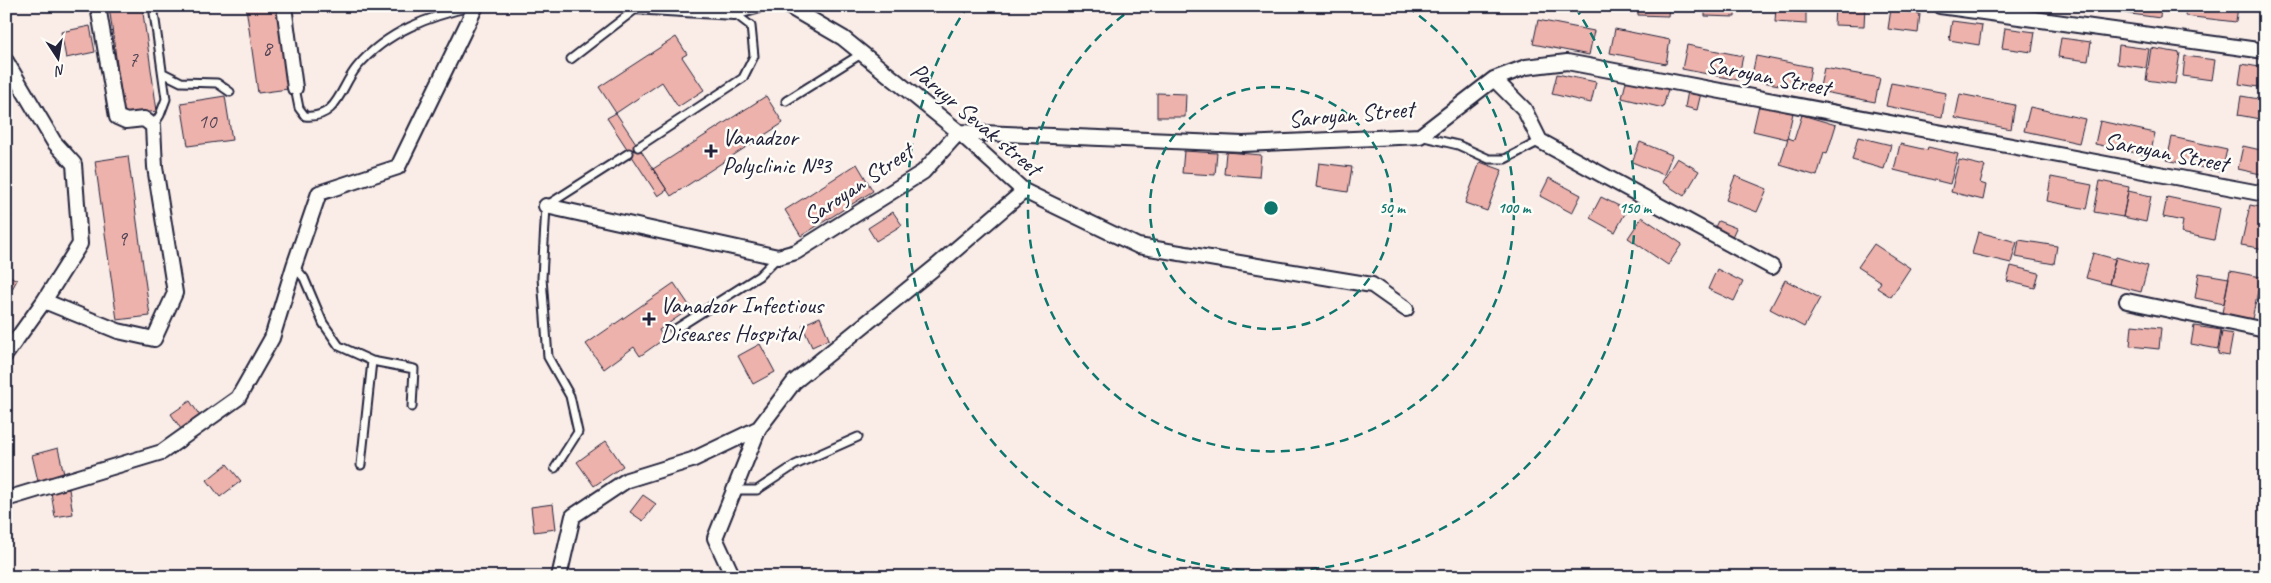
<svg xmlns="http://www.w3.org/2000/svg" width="2271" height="583" font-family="Caveat,sans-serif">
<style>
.building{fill:#edb2ab;stroke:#22223b}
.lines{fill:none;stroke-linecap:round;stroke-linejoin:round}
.service-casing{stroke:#22223b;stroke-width:11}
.minor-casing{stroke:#22223b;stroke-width:18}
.service{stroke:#fdfcf7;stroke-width:7}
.minor{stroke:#fdfcf7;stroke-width:14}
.ring{fill:none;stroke:#0f766e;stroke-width:2.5;stroke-dasharray:9 6}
.poi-dot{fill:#22223b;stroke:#fdfcf7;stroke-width:2}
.labels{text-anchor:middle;stroke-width:5;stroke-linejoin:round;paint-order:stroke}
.number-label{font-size:21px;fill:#554657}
.street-label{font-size:24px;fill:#22223b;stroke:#fdfcf7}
.poi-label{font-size:24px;fill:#22223b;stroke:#fdfcf7;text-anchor:start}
.centre{fill:#0f766e;stroke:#fdfcf7;stroke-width:2.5}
.ring-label{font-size:15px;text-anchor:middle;font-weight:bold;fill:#0f766e;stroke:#fdfcf7;stroke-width:5;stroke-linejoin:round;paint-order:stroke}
</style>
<rect width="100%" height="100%" fill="#faede8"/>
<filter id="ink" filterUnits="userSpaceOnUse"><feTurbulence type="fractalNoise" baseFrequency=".02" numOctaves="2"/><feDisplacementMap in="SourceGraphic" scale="10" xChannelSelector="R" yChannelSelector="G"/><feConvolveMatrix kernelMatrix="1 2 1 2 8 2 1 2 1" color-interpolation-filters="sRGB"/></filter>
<g filter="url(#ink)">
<path class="building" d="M 109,6 L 142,6 L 157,111 L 124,116 Z
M 277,6 L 288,89 L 258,93 L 246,7 Z
M 1310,6 L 1349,6 L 1349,11 Z
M 1555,6 L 1585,6 L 1585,8 Z
M 1638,6 L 1669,6 L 1668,16 L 1638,15 Z
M 1705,6 L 1735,6 L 1735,17 L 1705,16 Z
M 1776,6 L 1806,6 L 1806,24 L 1775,22 Z
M 1835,6 L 1865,6 L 1864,26 L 1834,25 Z
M 2110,6 L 2161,6 L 2160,18 L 2109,11 Z
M 2186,6 L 2238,6 L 2236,22 L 2185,16 Z
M 2263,6 L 2265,6 L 2265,26 L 2261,26 Z
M 1891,9 L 1920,14 L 1918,33 L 1888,29 Z
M 1538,20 L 1594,31 L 1589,55 L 1533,44 Z
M 1952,21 L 1982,25 L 1979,45 L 1949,40 Z
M 90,26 L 95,52 L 66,58 L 61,32 Z
M 2005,28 L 2035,32 L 2032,52 L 2002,48 Z
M 1615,29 L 1670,40 L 1666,64 L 1610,53 Z
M 676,37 L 687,54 L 682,57 L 704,90 L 678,107 L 662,82 L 616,113 L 599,87 Z
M 2061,38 L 2091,42 L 2088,61 L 2058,57 Z
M 1687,45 L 1743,56 L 1738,80 L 1682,69 Z
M 2119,45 L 2149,49 L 2146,68 L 2117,64 Z
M 2151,48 L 2180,53 L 2175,84 L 2146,80 Z
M 1756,56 L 1811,67 L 1807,90 L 1751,80 Z
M 2185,56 L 2215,60 L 2212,80 L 2183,76 Z
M 2242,64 L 2265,68 L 2265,88 L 2239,84 Z
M 1824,68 L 1880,78 L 1875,102 L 1819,91 Z
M 1557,74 L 1596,82 L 1591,103 L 1552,94 Z
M 1627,78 L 1668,89 L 1663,108 L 1622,98 Z
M 1891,83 L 1946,93 L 1942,117 L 1886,106 Z
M 1688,91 L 1701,93 L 1697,110 L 1685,107 Z
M 1157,93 L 1186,94 L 1185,117 L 1157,117 Z
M 1960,94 L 2015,105 L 2011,129 L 1955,118 Z
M 225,96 L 232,140 L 188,146 L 181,103 Z
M 766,96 L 783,123 L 671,196 L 653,169 Z
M 2241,96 L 2265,100 L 2265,120 L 2238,115 Z
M 1759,105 L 1793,113 L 1787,139 L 1753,131 Z
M 2030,107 L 2085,119 L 2079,143 L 2024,131 Z
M 616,113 L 667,190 L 658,196 L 607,118 Z
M 1802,115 L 1836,125 L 1827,154 L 1824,153 L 1817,176 L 1780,165 L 1788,138 L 1794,140 Z
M 2100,121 L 2155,133 L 2150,156 L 2095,144 Z
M 1858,137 L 1891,145 L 1884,169 L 1852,160 Z
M 2172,137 L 2227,149 L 2222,172 L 2167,160 Z
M 1640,142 L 1672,155 L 1664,175 L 1632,162 Z
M 1900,144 L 1927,150 L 1928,147 L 1958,154 L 1950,184 L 1894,170 Z
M 2243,146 L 2265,151 L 2265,175 L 2238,169 Z
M 1184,151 L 1217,153 L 1215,175 L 1182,173 Z
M 1226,152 L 1261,155 L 1259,177 L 1224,174 Z
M 128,156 L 150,316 L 117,320 L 95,161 Z
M 1677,158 L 1699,171 L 1684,196 L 1662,182 Z
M 1959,160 L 1985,166 L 1980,183 L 1986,185 L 1983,200 L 1951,192 Z
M 1480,162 L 1502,170 L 1487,211 L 1465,203 Z
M 1319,163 L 1352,167 L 1348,192 L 1316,187 Z
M 857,164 L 873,191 L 801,236 L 785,210 Z
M 1735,176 L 1767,189 L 1757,212 L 1726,200 Z
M 2051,177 L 2092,185 L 2087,209 L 2047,201 Z
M 1549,178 L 1581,195 L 1572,213 L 1540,196 Z
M 2100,181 L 2129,187 L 2123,217 L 2094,212 Z
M 2128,191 L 2151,196 L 2146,222 L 2123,217 Z
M 1601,197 L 1627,210 L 1615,232 L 1590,218 Z
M 2167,197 L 2220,208 L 2214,240 L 2181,233 L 2183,221 L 2163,217 Z
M 2250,205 L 2265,208 L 2265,249 L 2241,245 Z
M 893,212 L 902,225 L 876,241 L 868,228 Z
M 6,214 L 12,217 L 6,229 Z
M 1642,217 L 1682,244 L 1668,265 L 1628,238 Z
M 1718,221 L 1736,228 L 1731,239 L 1713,231 Z
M 1978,232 L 2017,242 L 2011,263 L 1972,254 Z
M 2019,240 L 2057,246 L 2054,264 L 2016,257 Z
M 1874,244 L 1910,268 L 1891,297 L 1877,288 L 1881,282 L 1858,267 Z
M 2093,253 L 2115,259 L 2109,284 L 2086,278 Z
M 2116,257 L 2148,266 L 2141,292 L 2109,284 Z
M 2011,266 L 2039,273 L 2035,288 L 2007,281 Z
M 1717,269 L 1743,282 L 1734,301 L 1708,289 Z
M 2230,271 L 2261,277 L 2252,319 L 2222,313 Z
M 2199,273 L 2229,278 L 2224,304 L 2195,298 Z
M 2265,273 L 2265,311 L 2258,309 Z
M 6,274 L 17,280 L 6,300 Z
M 1785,280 L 1820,298 L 1804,327 L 1770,309 Z
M 674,283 L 691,308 L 659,330 L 664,339 L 640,356 L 634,347 L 604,369 L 586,344 Z
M 820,317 L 829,339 L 812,347 L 802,325 Z
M 2132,325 L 2161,328 L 2159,349 L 2130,346 Z
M 2194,326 L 2221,330 L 2218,349 L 2191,344 Z
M 2222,332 L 2233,334 L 2229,356 L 2218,354 Z
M 760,344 L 775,372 L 753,384 L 738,356 Z
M 190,401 L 200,416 L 181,429 L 171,414 Z
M 606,441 L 623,466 L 594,486 L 577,462 Z
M 58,448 L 64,474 L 38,481 L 32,455 Z
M 227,464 L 241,481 L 220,497 L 207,480 Z
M 69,489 L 73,514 L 55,517 L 51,492 Z
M 643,495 L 656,504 L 643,521 L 630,512 Z
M 553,504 L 556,529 L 534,532 L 531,507 Z"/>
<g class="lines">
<defs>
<path id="service" d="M 571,59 L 637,8
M 163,73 L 181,82 L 217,83 L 230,92
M 295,88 L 299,108 L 305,116 C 338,119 340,87 357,67 C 387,31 430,16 474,6
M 786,101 L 861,54
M 153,126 L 160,115 L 166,99 L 153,6
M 1420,136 L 1458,145 L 1489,159 L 1505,159 L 1540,141
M 638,147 L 743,78 L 754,56 L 751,26 L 734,13
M 294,266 L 304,278 L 323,323 L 339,346 L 372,361 L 361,465
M 674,330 L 759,276 L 778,257
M 372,361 L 414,369 L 412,407
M 555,468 L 578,432 L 570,396 L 548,357 L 542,278 L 546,206 L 629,153
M 734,490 L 757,490 L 795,465 L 858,437"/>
<path id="minor" d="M 284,6 L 295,88
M 633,6 L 734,12 L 756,6
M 788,6 L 843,38 L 959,132 L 1024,191 L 1138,246 L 1372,285 L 1406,309
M 1940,6 L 2265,51
M 6,61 L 54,142 L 74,164 L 80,244 L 44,301 L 6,354
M 1494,79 L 1524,109 L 1540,141 L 1772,267
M 546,206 L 778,257 L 796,252 L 923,172 L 959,132 L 1243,144 L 1420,136 L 1494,79 L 1526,67 L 1567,62 L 2265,194
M 44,301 L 118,331 L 154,339 L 175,293 L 155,167 L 153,126 L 144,119 L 126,121 L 117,117 L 98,6
M 2127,301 L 2265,330
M 6,499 L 162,452 L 238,398 L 272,338 L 294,266 L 319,193 L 398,167 L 476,6
M 559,577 L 573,516 L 627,480 L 692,460 L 759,428
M 733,577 L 715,538 L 759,428 L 794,382 L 933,269 L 1024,191"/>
</defs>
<use href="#service" class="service-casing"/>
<use href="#minor" class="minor-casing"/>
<use href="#service" class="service"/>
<use href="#minor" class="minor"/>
</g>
</g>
<g class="ring">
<circle cx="1271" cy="208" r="121"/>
<path d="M1407 7A243 243 0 1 1 1135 7"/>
<path d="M1575 7A364 364 0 1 1 967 7"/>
</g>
<g class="poi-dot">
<path d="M708.5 143.5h5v5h5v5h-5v5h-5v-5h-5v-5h5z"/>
<path d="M646.5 311.5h5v5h5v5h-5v5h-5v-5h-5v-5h5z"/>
</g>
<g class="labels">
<g class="number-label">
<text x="267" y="55">8</text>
<text x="133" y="66">7</text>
<text x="207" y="128">10</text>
<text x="122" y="245">9</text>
</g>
<g class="street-label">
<text transform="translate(1768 76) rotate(11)" y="8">Saroyan Street</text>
<text transform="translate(1351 114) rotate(-5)" y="8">Saroyan Street</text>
<text transform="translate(976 119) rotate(40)" y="8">Paruyr Sevak street</text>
<text transform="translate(2166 152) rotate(11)" y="8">Saroyan Street</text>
<text transform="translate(858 184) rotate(-34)" y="8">Saroyan Street</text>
</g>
<g class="poi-label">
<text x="722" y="145">Vanadzor<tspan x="722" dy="28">Polyclinic №3</tspan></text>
<text x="660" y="313">Vanadzor Infectious<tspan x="660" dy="28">Diseases Hospital</tspan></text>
</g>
</g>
<circle cx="1271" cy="208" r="8" class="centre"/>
<g class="ring-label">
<text x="1392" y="213">50 m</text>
<text x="1514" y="213">100 m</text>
<text x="1635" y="213">150 m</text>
</g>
<rect width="2271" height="583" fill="none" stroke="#fdfcf7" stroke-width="25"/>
<rect x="12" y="12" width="2246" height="558" fill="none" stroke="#22223b" stroke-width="2" filter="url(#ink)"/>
<g transform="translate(58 58) rotate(168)" stroke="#fdfcf7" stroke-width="4" paint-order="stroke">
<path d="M0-4L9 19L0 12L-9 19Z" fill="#22223b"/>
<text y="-8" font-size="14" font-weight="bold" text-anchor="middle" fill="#22223b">N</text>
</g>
</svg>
